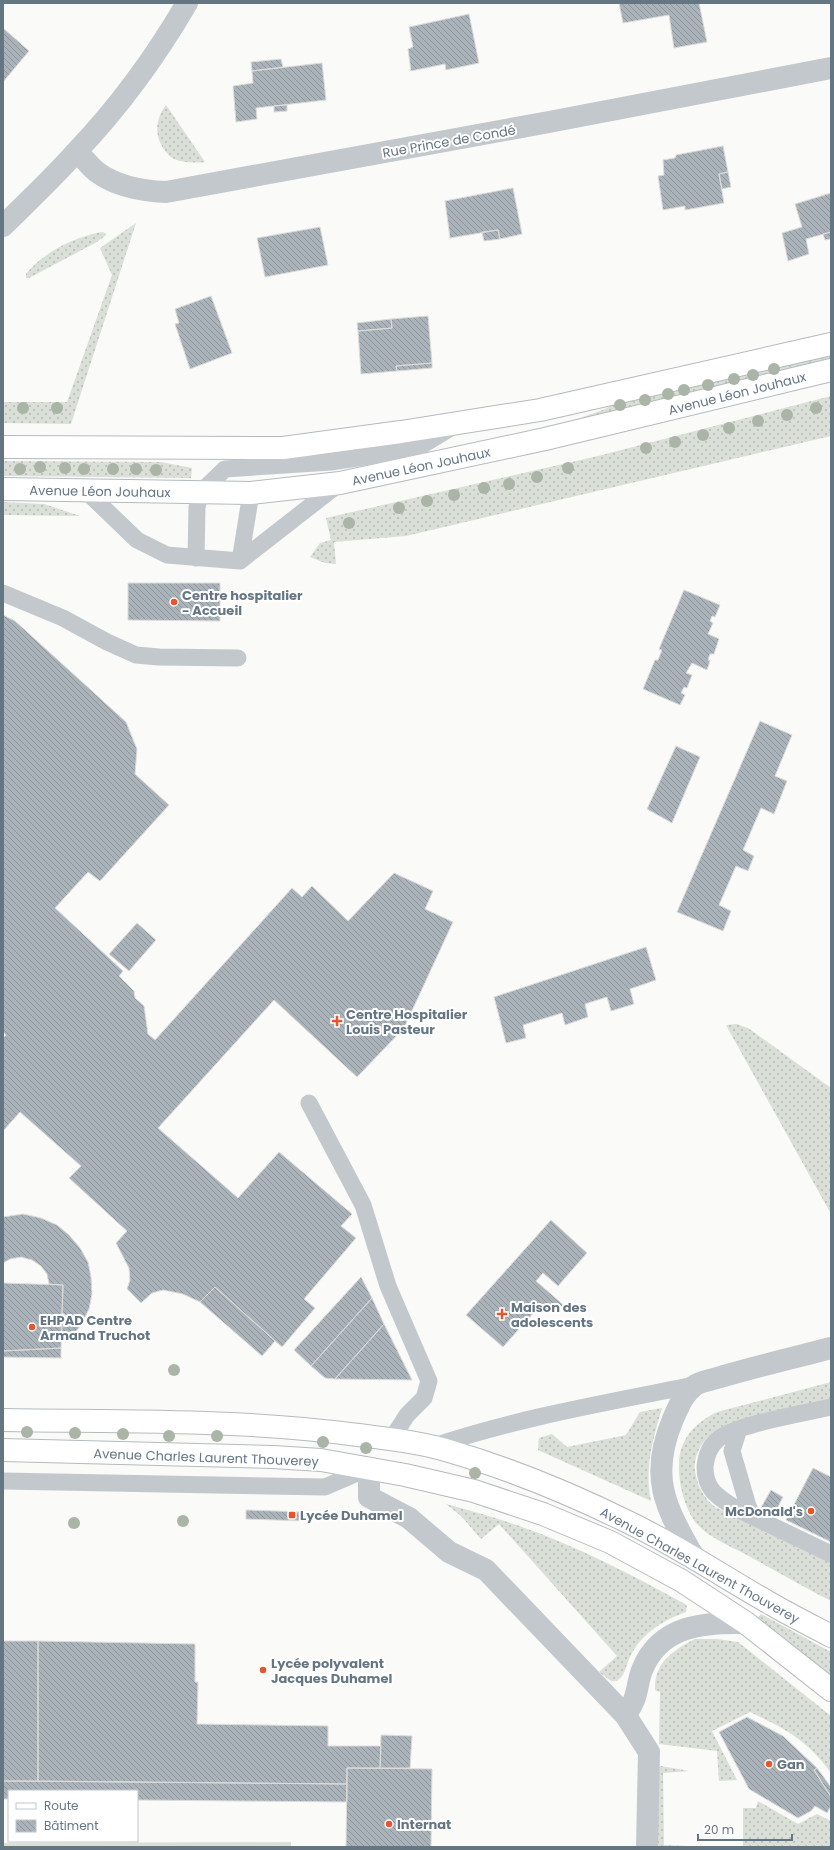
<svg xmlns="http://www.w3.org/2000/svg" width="834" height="1850" font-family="Poppins,sans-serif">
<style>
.grass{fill:url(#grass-dots)}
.pitch{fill:#dadfd7}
.building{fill:url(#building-back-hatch);stroke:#dcdcda}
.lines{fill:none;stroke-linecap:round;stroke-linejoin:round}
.secondary-casing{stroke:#b3babf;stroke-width:24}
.primary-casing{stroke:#b5babe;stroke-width:24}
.service{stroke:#c3c8cc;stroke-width:17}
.minor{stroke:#c3c8cc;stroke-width:22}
.secondary{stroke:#fff;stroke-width:22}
.primary{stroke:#fff;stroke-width:22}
.tree{fill:#aab4a7}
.poi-dot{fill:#e4572e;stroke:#fff;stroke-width:1.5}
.labels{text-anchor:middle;stroke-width:4;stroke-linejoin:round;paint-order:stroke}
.street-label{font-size:13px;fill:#657683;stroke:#fff}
.poi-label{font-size:13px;font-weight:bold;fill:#657683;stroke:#fff;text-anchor:start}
</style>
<defs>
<pattern id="grass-dots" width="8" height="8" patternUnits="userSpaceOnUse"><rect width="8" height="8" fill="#dadfd7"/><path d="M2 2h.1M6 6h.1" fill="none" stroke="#b4b9b4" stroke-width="1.8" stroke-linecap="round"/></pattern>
<pattern id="building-back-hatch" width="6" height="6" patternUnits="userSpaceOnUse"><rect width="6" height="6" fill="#aab3b9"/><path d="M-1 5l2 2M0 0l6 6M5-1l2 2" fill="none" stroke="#8e969c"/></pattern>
</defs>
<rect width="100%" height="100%" fill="#fafaf8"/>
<path class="grass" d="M 166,105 L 205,162 C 195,163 184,163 174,159 C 170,157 166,152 163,148 C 154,134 156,118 166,105 Z
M 136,223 L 71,424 L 3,423 L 3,402 L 67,402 L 112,275 L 100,248 Z
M 102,232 L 105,233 L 106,235 L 97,242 L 29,278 L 26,278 L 26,274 C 44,252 74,237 102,232 Z
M 831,350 L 831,361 L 583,420 L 583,417 L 605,409 L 627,396 Z
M 831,396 L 831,436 L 406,536 L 334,542 L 336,564 L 325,563 L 310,557 L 320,543 L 331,540 L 326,518 L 598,456 Z
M 3,461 L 161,462 L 192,468 L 191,478 L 3,476 Z
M 3,502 L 44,504 L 80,516 L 3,515 Z
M 737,1024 L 748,1028 L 831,1088 L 831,1214 L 726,1025 Z
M 831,1382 L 831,1400 C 807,1406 783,1411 760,1417 C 747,1420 731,1422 719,1428 C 704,1437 693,1454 695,1471 C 698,1487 703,1497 715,1507 L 831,1561 L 831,1601 C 802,1586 774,1570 745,1554 C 730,1546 710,1538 698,1525 C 686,1513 678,1483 679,1465 C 679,1439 695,1423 717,1412 Z
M 662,1408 C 653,1439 644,1469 651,1501 L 538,1450 L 539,1438 L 552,1434 L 567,1447 L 626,1435 L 640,1412 Z
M 446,1504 C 472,1511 497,1518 522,1527 C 579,1547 632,1575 685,1604 L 687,1606 L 686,1612 C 664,1620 642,1633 631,1655 C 625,1665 627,1674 617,1681 L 611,1681 L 599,1672 L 617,1656 L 499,1524 L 481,1539 L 461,1516 Z
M 761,1614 L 831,1652 L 831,1678 L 757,1619 Z
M 695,1639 L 717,1639 L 738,1642 L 831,1716 L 831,1773 C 807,1740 786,1729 750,1712 L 712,1731 L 737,1780 L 719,1781 L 717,1751 L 659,1744 L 660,1692 L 655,1690 C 654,1663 673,1650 695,1639 Z
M 661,1766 L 689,1771 L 663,1773 L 664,1845 L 710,1847 L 658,1847 L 657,1768 Z
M 758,1801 L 798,1824 L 817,1814 L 831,1821 L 831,1847 L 743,1847 L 743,1808 L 756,1808 Z"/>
<path class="pitch" d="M 291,1842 L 291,1847 L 3,1847 L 3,1843 Z"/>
<path class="building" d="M 619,3 L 699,3 L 707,42 L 674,48 L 669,15 L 623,23 Z
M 469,14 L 479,63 L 446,70 L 445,64 L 411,71 L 408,49 L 413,47 L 409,27 Z
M 3,28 L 29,51 L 3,82 Z
M 281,59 L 283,67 L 252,71 L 251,62 Z
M 322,63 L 326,100 L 256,108 L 257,119 L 236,122 L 233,86 L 253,83 L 252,71 Z
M 287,105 L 287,111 L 274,112 L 274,106 Z
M 723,146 L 728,172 L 719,174 L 724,203 L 685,210 L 685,206 L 663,210 L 658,176 L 664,175 L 663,160 L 675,158 L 676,155 Z
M 728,172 L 731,187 L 722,189 L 719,174 Z
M 513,188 L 522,234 L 500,239 L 498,230 L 450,238 L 445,201 Z
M 831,193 L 831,232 L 806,239 L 809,254 L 788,261 L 782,233 L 802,227 L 795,204 Z
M 320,227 L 328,265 L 265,277 L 257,238 Z
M 498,230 L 500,239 L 484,241 L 482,232 Z
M 831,232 L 831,239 L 825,240 L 823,234 Z
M 211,296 L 232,353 L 190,369 L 175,324 L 179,323 L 175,309 Z
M 428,316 L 432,363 L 396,366 L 397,371 L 361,374 L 358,331 L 392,328 L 391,319 Z
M 391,319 L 392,328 L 358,331 L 357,323 Z
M 432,363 L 432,368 L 397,371 L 396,366 Z
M 128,583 L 220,583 L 220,621 L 128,620 Z
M 684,590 L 720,605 L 715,617 L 712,616 L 710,621 L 713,623 L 708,634 L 719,639 L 714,654 L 710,654 L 708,660 L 710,661 L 707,670 L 692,663 L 686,673 L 692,675 L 687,688 L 684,687 L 681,693 L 685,695 L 680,705 L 643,689 L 655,660 L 658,660 L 662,650 L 659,649 Z
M 3,615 L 15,621 L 126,722 L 137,749 L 135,774 L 169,805 L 100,881 L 88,872 L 55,908 L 123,971 L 119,976 L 134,991 L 135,998 L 144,1006 L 148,1034 L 155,1040 L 292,888 L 302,897 L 312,886 L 348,921 L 394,873 L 433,891 L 425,909 L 453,922 L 404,1028 L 357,1077 L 274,1000 L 158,1128 L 238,1198 L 279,1152 L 352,1214 L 341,1226 L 356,1238 L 304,1299 L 315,1308 L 282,1347 L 215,1287 L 200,1302 L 183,1294 L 163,1290 L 152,1293 L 141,1303 L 127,1289 L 130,1280 L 129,1268 L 116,1243 L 127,1231 L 69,1178 L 81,1166 L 20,1112 L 3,1131 L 3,1038 L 6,1035 L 3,1032 Z
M 760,721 L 792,735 L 775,776 L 787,781 L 774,814 L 761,808 L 743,850 L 754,856 L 748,871 L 736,866 L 719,905 L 731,911 L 723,931 L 677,912 Z
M 676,746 L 700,757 L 672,823 L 647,809 Z
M 137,923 L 156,940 L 129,971 L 109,954 Z
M 646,947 L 656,980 L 630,989 L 634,1004 L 611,1011 L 607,997 L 585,1004 L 588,1017 L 565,1025 L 562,1013 L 523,1025 L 526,1038 L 506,1043 L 494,997 Z
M 23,1214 L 41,1218 L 57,1225 L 69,1235 L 80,1248 L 88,1262 L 91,1277 L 92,1294 L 89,1309 L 81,1325 L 62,1313 L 63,1285 L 49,1284 L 47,1274 L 41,1266 L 32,1260 L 21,1257 L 10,1259 L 3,1263 L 3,1217 Z
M 551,1220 L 587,1253 L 558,1286 L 543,1273 L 536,1281 L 568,1309 L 536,1310 L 503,1347 L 466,1315 Z
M 361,1277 L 372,1298 L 311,1366 L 294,1350 Z
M 3,1283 L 63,1285 L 61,1348 L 3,1351 Z
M 215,1287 L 275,1341 L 262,1356 L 200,1302 Z
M 372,1298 L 384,1324 L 335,1379 L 325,1378 L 311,1366 Z
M 62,1313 L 81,1325 L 69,1340 L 62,1340 Z
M 384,1324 L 412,1380 L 335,1379 Z
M 61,1348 L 61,1358 L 3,1357 L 3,1351 Z
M 813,1468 L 831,1477 L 831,1542 L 786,1520 Z
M 771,1490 L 783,1497 L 772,1518 L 759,1511 Z
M 246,1510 L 305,1512 L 305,1521 L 246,1519 Z
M 3,1641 L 38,1641 L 38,1781 L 3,1781 Z
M 38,1641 L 195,1644 L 195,1682 L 198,1682 L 197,1724 L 328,1726 L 328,1746 L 381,1746 L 380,1768 L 347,1768 L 347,1784 L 38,1781 Z
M 747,1717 L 783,1736 L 817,1768 L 814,1770 L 831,1797 L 831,1806 L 827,1813 L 815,1806 L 811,1811 L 798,1818 L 749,1789 L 719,1732 Z
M 381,1735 L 412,1736 L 410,1768 L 380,1768 Z
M 347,1768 L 432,1769 L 431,1847 L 346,1847 Z
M 817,1768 L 831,1787 L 831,1797 L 814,1770 Z
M 3,1781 L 347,1784 L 347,1802 L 137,1800 L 137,1791 L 9,1791 L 9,1799 L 3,1799 Z"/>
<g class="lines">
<defs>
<path id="secondary" d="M 3,447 L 283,448 L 401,432 L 540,410 L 831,344
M 3,489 L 251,493 L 340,483 L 545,439 L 831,370"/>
<path id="primary" d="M 3,1420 C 121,1422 241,1419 358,1435 C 388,1439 420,1442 449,1451 C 511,1469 571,1494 628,1522 C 678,1546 725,1578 773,1605 C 792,1616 812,1626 831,1636
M 3,1450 L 273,1457 L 321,1460 L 405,1475 L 474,1491 L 543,1514 L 610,1542 L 682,1581 L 746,1623 L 831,1690"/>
</defs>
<use href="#secondary" class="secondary-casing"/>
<use href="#primary" class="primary-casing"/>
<path class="service" d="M 86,491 L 137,540 L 167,555 L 240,561 L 340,483
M 196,558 L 197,507 L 201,492 L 225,469 L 331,462 L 416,449 L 454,426
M 240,561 L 251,493
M 3,593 L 63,618 L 107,642 L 136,655 L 159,657 L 238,658
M 309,1103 L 363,1205 L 388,1286 L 429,1381 L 424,1398 L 407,1415 L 391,1440
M 831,1407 C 806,1413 733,1425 717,1440 C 709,1447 706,1456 705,1467 C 705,1490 718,1497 735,1508 L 831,1554
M 739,1429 L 732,1451 L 748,1506 L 753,1517
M 431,1447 C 516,1418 606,1403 694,1385
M 3,1481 L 325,1487 L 369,1468"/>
<path class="minor" d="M 77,152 C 84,158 90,167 97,172 C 117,187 142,191 166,192 L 549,122 L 831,68
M 3,226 C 27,202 53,178 76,152 C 119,107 156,56 187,3
M 369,1468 L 369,1497 L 409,1518 L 449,1552 L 486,1570 L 626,1716 L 649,1752 L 647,1847
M 695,1559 C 666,1508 648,1478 673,1419 C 678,1408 683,1394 694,1386 C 699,1382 710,1380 717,1378 C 754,1367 793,1358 831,1348
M 626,1716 C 628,1711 632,1705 634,1700 C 638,1690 638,1680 642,1670 C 660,1625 704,1622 746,1623"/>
<use href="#secondary" class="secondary"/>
<use href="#primary" class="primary"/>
</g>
<g class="tree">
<circle cx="774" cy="369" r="6"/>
<circle cx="753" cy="375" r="6"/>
<circle cx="734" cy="379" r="6"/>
<circle cx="708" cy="385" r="6"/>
<circle cx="684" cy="390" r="6"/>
<circle cx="668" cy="394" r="6"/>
<circle cx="645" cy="400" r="6"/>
<circle cx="620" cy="405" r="6"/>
<circle cx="23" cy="408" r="6"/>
<circle cx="57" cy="408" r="6"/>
<circle cx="816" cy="408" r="6"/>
<circle cx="787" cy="415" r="6"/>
<circle cx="758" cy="421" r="6"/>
<circle cx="729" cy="428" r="6"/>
<circle cx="703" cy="435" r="6"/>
<circle cx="675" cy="442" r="6"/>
<circle cx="646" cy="448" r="6"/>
<circle cx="40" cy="467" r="6"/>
<circle cx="65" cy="468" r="6"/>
<circle cx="568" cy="468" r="6"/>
<circle cx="20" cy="469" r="6"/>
<circle cx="84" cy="469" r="6"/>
<circle cx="113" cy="469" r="6"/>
<circle cx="136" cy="469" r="6"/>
<circle cx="156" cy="470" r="6"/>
<circle cx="537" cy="477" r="6"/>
<circle cx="509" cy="484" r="6"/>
<circle cx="484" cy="488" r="6"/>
<circle cx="454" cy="495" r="6"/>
<circle cx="427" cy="501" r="6"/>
<circle cx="399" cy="508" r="6"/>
<circle cx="349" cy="523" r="6"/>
<circle cx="174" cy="1370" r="6"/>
<circle cx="27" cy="1432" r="6"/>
<circle cx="75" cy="1433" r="6"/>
<circle cx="123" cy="1434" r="6"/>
<circle cx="169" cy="1436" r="6"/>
<circle cx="217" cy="1436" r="6"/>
<circle cx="323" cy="1442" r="6"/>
<circle cx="366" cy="1448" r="6"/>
<circle cx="475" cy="1473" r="6"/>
<circle cx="183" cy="1521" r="6"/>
<circle cx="74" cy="1523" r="6"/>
</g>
<g class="poi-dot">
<circle cx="174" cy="602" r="4"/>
<path d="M335 1015h4v4h4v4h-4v4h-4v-4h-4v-4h4z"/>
<path d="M500 1308h4v4h4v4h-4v4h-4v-4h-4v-4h4z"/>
<circle cx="32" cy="1327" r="4"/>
<circle cx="811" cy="1511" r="4"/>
<rect x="288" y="1511" width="8" height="8" rx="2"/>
<circle cx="263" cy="1670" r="4"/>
<circle cx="769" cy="1764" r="4"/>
<circle cx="389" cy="1824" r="4"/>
</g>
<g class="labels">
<g class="street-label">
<text transform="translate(449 141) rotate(-10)" y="5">Rue Prince de Condé</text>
<text transform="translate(737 393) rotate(-14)" y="5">Avenue Léon Jouhaux</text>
<text transform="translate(421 466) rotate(-12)" y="5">Avenue Léon Jouhaux</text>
<text transform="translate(100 491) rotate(1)" y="5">Avenue Léon Jouhaux</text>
<text transform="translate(206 1457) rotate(2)" y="5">Avenue Charles Laurent Thouverey</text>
<text transform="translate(700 1565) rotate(29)" y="5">Avenue Charles Laurent Thouverey</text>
</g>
<g class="poi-label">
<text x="182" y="600">Centre hospitalier<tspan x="182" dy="15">- Accueil</tspan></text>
<text x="346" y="1019">Centre Hospitalier<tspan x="346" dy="15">Louis Pasteur</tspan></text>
<text x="511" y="1312">Maison des<tspan x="511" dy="15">adolescents</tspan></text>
<text x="40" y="1325">EHPAD Centre<tspan x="40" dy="15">Armand Truchot</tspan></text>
<text x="803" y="1516" text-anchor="end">McDonald's</text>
<text x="300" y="1520">Lycée Duhamel</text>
<text x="271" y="1668">Lycée polyvalent<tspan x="271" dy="15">Jacques Duhamel</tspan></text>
<text x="777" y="1769">Gan</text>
<text x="397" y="1829">Internat</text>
</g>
</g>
<rect width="834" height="1850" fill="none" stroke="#657683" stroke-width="8"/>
<rect x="8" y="1790" width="130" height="52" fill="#ffffff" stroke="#c1c8cd"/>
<rect x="16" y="1803" width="20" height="6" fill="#ffffff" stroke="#c1c8cd"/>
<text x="44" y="1810" font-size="12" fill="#657683">Route</text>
<rect x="16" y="1820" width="20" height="12" fill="url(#building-back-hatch)" stroke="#c1c8cd"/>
<text x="44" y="1830" font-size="12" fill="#657683">Bâtiment</text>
<path d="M698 1834v6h94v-6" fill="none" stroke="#657683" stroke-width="2"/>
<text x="704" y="1834" font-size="12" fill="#657683" stroke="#ffffff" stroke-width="3" paint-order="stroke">20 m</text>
</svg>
